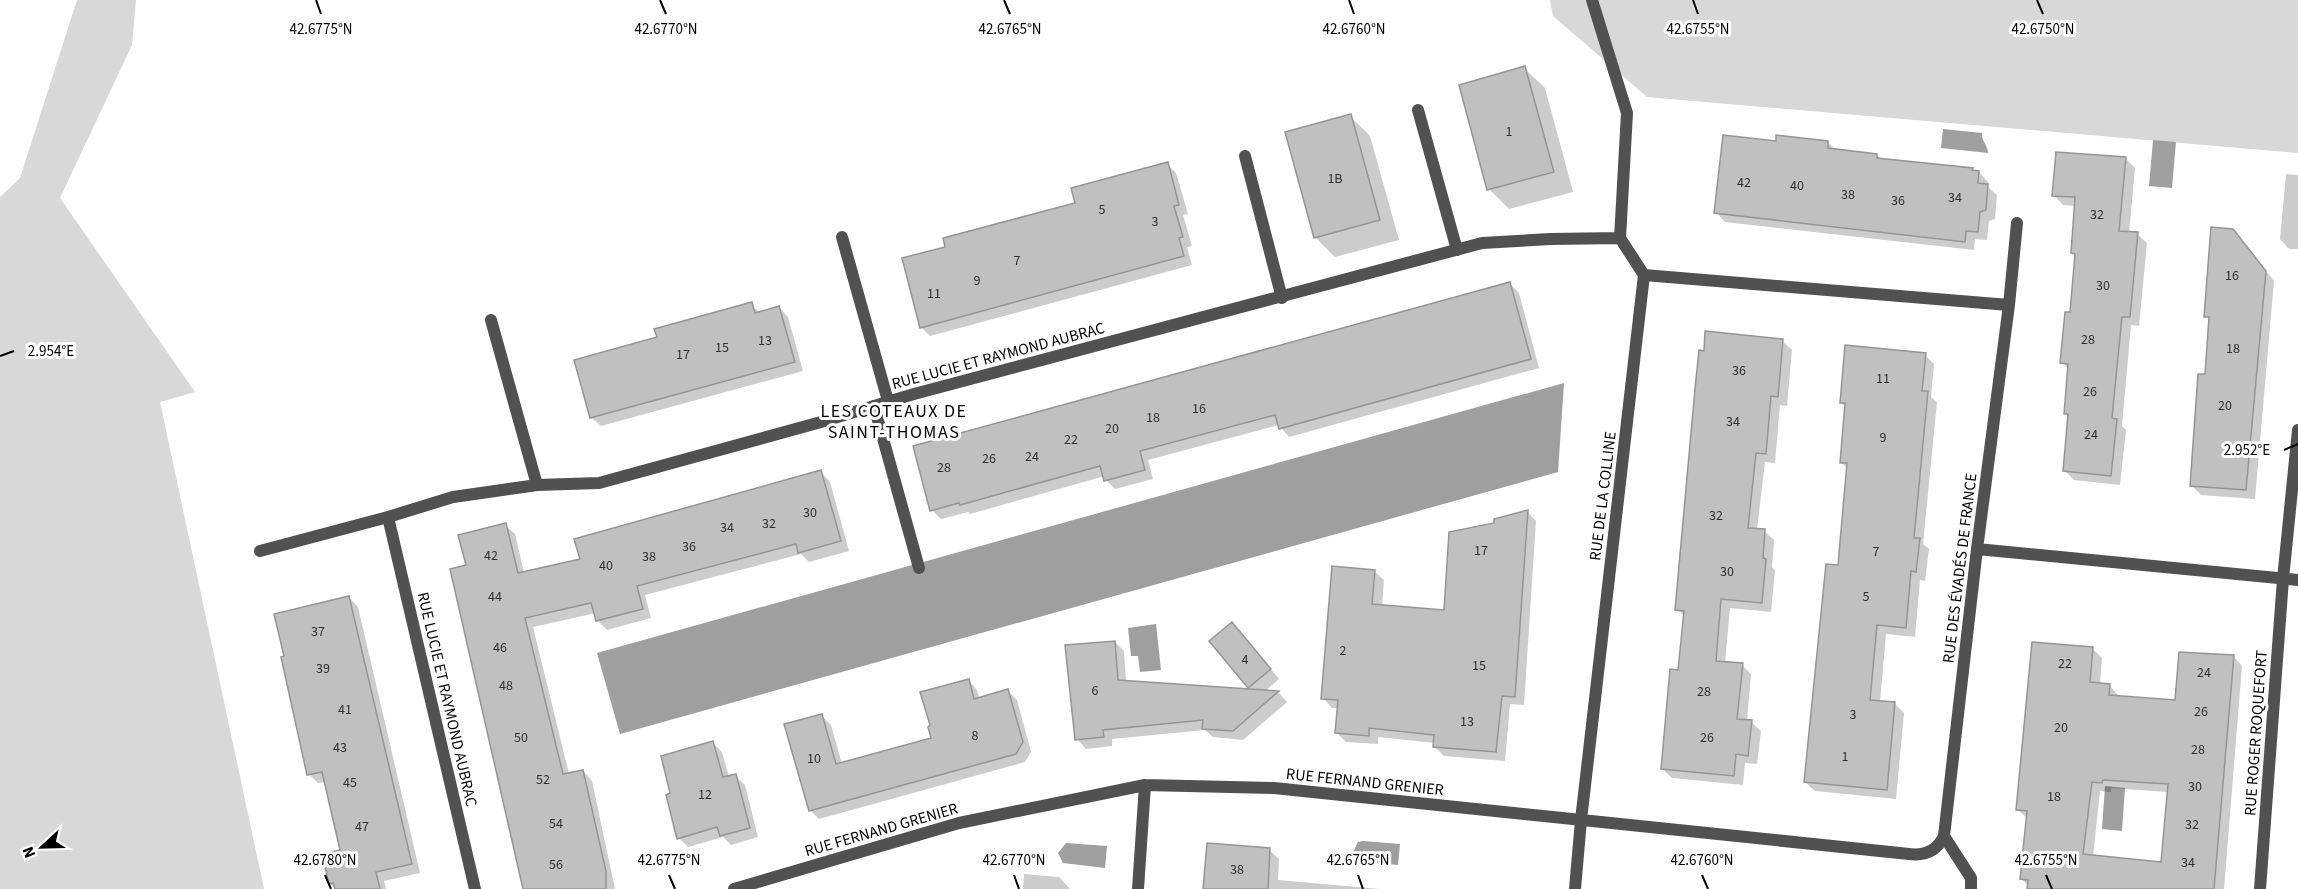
<svg xmlns="http://www.w3.org/2000/svg" width="2298" height="889" font-family="'Source Sans 3',sans-serif">
<style>
.green{fill:#d8d8d8}
.water{fill:#9f9f9f}
.shadow{fill:#0003;fill-rule:evenodd}
.building{fill:#c0c0c0;stroke:#959595;stroke-width:1.5;fill-rule:evenodd}
.lines{fill:none;stroke-linecap:round;stroke-linejoin:round}
.service{stroke:#515151;stroke-width:12}
.minor{stroke:#515151;stroke-width:12}
.ticks{fill:none;stroke:#000;stroke-width:2}
.labels{text-anchor:middle;stroke-width:6;stroke-linejoin:round;paint-order:stroke}
.number-label{font-size:14px;fill:#303030}
.street-label{font-size:16px;fill:#000;stroke:#fff}
.neighbourhood-label{font-size:18px;letter-spacing:1.5px;fill:#000;stroke:#fff}
.ticks-label{font-size:15px;text-anchor:middle;fill:#000;stroke:#fff;stroke-width:6;stroke-linejoin:round;paint-order:stroke}
</style>
<rect width="100%" height="100%" fill="#fff"/>
<path class="green" d="M 77,0 L 136,0 L 132,45 L 60,198 L 195,392 L 160,402 L 264,889 L 0,889 L 0,197 L 20,178 Z
M 1550,0 L 2298,0 L 2298,153 L 1647,97 L 1553,16 Z"/>
<path class="water" d="M 1943,129 L 1982,133 C 1981,141 1988,145 1988,153 L 1941,148 Z
M 2153,140 L 2176,142 L 2172,188 L 2149,186 Z
M 1564,383 L 1558,472 L 620,734 L 597,653 Z
M 1156,624 L 1161,670 L 1140,672 L 1138,656 L 1131,656 L 1128,628 Z
M 2105,786 L 2125,788 L 2122,831 L 2102,829 Z
M 1363,841 L 1400,844 L 1398,865 L 1358,861 L 1353,852 L 1358,842 Z
M 1066,843 L 1107,846 L 1105,868 L 1063,863 L 1058,853 Z"/>
<path class="shadow" d="M 1524,68 L 1545,88 L 1573,192 L 1509,209 L 1489,189 Z
M 1350,116 L 1370,136 L 1399,240 L 1335,257 L 1315,237 Z
M 1828,142 L 1835,150 L 1877,155 L 1882,160 L 1972,169 L 1979,172 L 1988,182 L 1988,187 L 1997,195 L 1995,219 L 1989,221 L 1987,240 L 1975,239 L 1974,250 L 1725,222 L 1716,212 L 1777,143 Z
M 2125,158 L 2135,168 L 2129,233 L 2137,234 L 2147,243 L 2139,326 L 2131,325 L 2122,426 L 2126,430 L 2120,485 L 2074,480 L 2064,470 L 2069,417 L 2066,414 L 2069,370 L 2062,362 L 2072,314 L 2076,257 L 2072,253 L 2076,206 L 2063,205 L 2054,195 Z
M 1167,164 L 1176,173 L 1188,214 L 1183,215 L 1192,246 L 1187,247 L 1192,265 L 930,336 L 921,327 L 947,248 L 1077,204 Z
M 2286,174 L 2298,175 L 2298,249 L 2289,249 L 2280,239 Z
M 2233,230 L 2274,281 L 2255,499 L 2201,495 L 2191,485 L 2206,376 L 2211,321 L 2206,316 Z
M 1510,284 L 1519,293 L 1539,368 L 1289,437 L 1279,425 L 1148,460 L 1153,479 L 1115,489 L 1106,480 L 1105,476 L 970,514 L 968,512 L 941,519 L 932,510 Z
M 751,304 L 760,313 L 779,307 L 788,317 L 803,371 L 601,426 L 591,417 L 659,338 Z
M 1782,341 L 1792,350 L 1787,406 L 1780,405 L 1775,463 L 1765,462 L 1757,530 L 1764,531 L 1774,540 L 1772,567 L 1775,570 L 1771,612 L 1730,608 L 1725,663 L 1742,665 L 1751,674 L 1747,721 L 1751,722 L 1761,731 L 1757,764 L 1745,763 L 1743,785 L 1672,778 L 1662,769 L 1679,672 L 1685,617 L 1677,609 Z
M 1925,355 L 1934,364 L 1931,397 L 1937,402 L 1923,544 L 1929,549 L 1925,581 L 1920,580 L 1915,637 L 1886,634 L 1880,702 L 1895,704 L 1904,713 L 1896,799 L 1815,791 L 1805,782 L 1840,566 L 1848,469 L 1841,462 L 1847,408 L 1841,403 Z
M 821,472 L 830,482 L 849,551 L 809,562 L 801,554 L 645,595 L 651,618 L 607,630 L 598,621 L 596,613 L 533,627 L 569,774 L 583,771 L 592,781 L 615,889 L 526,889 L 467,566 L 505,525 L 515,534 L 524,573 L 582,560 Z
M 1527,511 L 1536,521 L 1524,705 L 1510,704 L 1505,761 L 1444,756 L 1434,746 L 1435,743 L 1378,737 L 1378,744 L 1346,742 L 1336,732 L 1338,708 L 1332,708 L 1323,698 L 1374,571 L 1384,580 L 1382,606 L 1445,612 L 1495,524 Z
M 349,597 L 358,607 L 420,873 L 384,881 L 386,889 L 336,889 L 330,883 L 342,851 L 326,782 L 318,783 L 309,774 Z
M 1241,634 L 1279,679 L 1264,692 L 1279,693 L 1287,702 L 1243,740 L 1213,737 L 1205,730 L 1112,739 L 1112,746 L 1086,749 L 1077,739 L 1115,642 L 1124,651 L 1126,682 L 1253,691 L 1249,687 Z
M 2093,649 L 2102,658 L 2100,685 L 2109,685 L 2118,695 L 2118,697 L 2176,701 L 2233,656 L 2242,666 L 2224,889 L 2028,889 L 2029,886 L 2021,879 L 2027,818 L 2017,809 ZM 2111,788 L 2168,792 L 2162,864 L 2093,857 L 2100,791 L 2111,792 Z
M 968,680 L 977,690 L 980,699 L 1008,691 L 1017,700 L 1031,752 L 1025,762 L 819,819 L 810,810 L 821,715 L 831,725 L 842,764 L 932,739 Z
M 713,743 L 722,752 L 729,777 L 735,776 L 745,785 L 758,837 L 731,845 L 723,837 L 688,847 L 679,838 L 672,794 Z
M 1269,850 L 1279,859 L 1278,880 L 1380,889 L 1204,889 Z
M 1024,874 L 1059,877 L 1070,889 L 1023,889 Z"/>
<path class="building" d="M 1525,66 L 1554,172 L 1487,190 L 1459,85 Z
M 1351,114 L 1380,220 L 1314,238 L 1285,132 Z
M 1723,135 L 1776,141 L 1776,135 L 1828,141 L 1828,148 L 1877,154 L 1877,158 L 1973,168 L 1972,170 L 1979,171 L 1978,183 L 1988,184 L 1986,210 L 1980,212 L 1978,232 L 1966,231 L 1965,242 L 1714,213 Z
M 2056,152 L 2126,157 L 2119,231 L 2138,232 L 2130,317 L 2122,317 L 2112,418 L 2117,419 L 2111,476 L 2063,471 L 2068,414 L 2064,414 L 2068,364 L 2060,363 L 2065,312 L 2070,312 L 2075,254 L 2071,253 L 2075,197 L 2052,196 Z
M 1168,162 L 1179,205 L 1174,206 L 1183,237 L 1179,238 L 1184,256 L 920,328 L 902,258 L 945,247 L 943,238 L 1075,203 L 1071,188 Z
M 2211,227 L 2233,229 L 2266,271 L 2246,490 L 2190,486 L 2198,374 L 2205,374 L 2209,317 L 2204,317 Z
M 1510,282 L 1531,359 L 1279,429 L 1275,415 L 1140,451 L 1145,470 L 1104,481 L 1100,466 L 960,505 L 959,503 L 930,511 L 913,446 Z
M 752,302 L 755,313 L 779,306 L 795,362 L 590,418 L 574,360 L 657,337 L 654,329 Z
M 1705,331 L 1783,339 L 1778,397 L 1771,396 L 1766,454 L 1756,453 L 1748,528 L 1765,529 L 1763,558 L 1766,559 L 1762,603 L 1721,599 L 1716,661 L 1743,663 L 1737,719 L 1752,720 L 1748,756 L 1736,754 L 1734,776 L 1661,769 L 1670,669 L 1678,670 L 1684,611 L 1675,610 L 1695,389 L 1699,350 L 1704,351 Z
M 1845,345 L 1926,353 L 1922,391 L 1928,391 L 1914,538 L 1920,538 L 1916,572 L 1911,571 L 1906,628 L 1877,625 L 1870,700 L 1895,702 L 1887,790 L 1804,782 L 1826,564 L 1838,565 L 1847,463 L 1840,463 L 1845,403 L 1840,403 Z
M 821,470 L 841,541 L 798,553 L 796,544 L 637,586 L 643,609 L 596,621 L 591,603 L 525,618 L 563,774 L 583,770 L 606,871 L 606,889 L 523,889 L 450,569 L 466,565 L 458,535 L 506,523 L 518,573 L 580,559 L 574,539 Z
M 1528,510 L 1515,697 L 1502,696 L 1496,752 L 1433,747 L 1434,735 L 1369,728 L 1369,736 L 1335,733 L 1338,700 L 1321,699 L 1332,566 L 1375,570 L 1372,604 L 1444,610 L 1449,532 L 1494,523 L 1494,519 Z
M 349,596 L 412,864 L 376,872 L 380,889 L 335,889 L 333,883 L 329,884 L 322,854 L 340,850 L 322,772 L 307,775 L 281,657 L 284,656 L 274,614 Z
M 1232,622 L 1271,669 L 1248,688 L 1209,641 Z
M 1115,641 L 1118,680 L 1279,691 L 1233,731 L 1202,729 L 1203,720 L 1103,730 L 1104,737 L 1075,740 L 1065,645 Z
M 2032,642 L 2093,647 L 2090,682 L 2110,684 L 2109,695 L 2175,700 L 2179,652 L 2234,655 L 2214,889 L 2027,889 L 2028,880 L 2020,879 L 2027,811 L 2016,810 ZM 2103,780 L 2168,784 L 2161,862 L 2083,854 L 2092,782 L 2102,783 Z
M 969,679 L 974,699 L 1008,689 L 1023,742 L 1016,754 L 809,811 L 784,724 L 822,714 L 836,764 L 931,738 L 928,727 L 930,725 L 920,692 Z
M 713,741 L 723,777 L 736,774 L 750,828 L 720,836 L 717,827 L 677,839 L 666,795 L 670,793 L 661,756 Z
M 1207,843 L 1270,848 L 1268,889 L 1203,889 Z"/>
<g class="lines">
<path class="service" d="M 1418,110 L 1457,250
M 1245,156 L 1282,298
M 842,237 L 888,401
M 874,406 L 919,568"/>
<path class="minor" d="M 2009,305 L 2017,223
M 491,320 L 537,485
M 1977,549 L 2298,580
M 260,551 L 388,517
M 1944,836 L 1971,878 L 1971,889
M 475,889 L 388,517 L 453,497 L 537,485 L 599,483 L 821,422 L 914,394 L 1482,243 L 1550,239 L 1620,238
M 734,889 L 959,823 L 1145,785 L 1274,788 L 1909,854 C 1925,856 1937,851 1944,836 L 1977,549 L 2009,305 L 1644,275
M 1138,889 L 1145,785
M 1575,889 L 1581,820 L 1644,275 L 1620,238 L 1627,113 L 1592,0
M 2260,889 L 2283,579 L 2298,430"/>
</g>
<path class="ticks" d="M 316,0 L 321,14M 660,0 L 666,14M 1004,0 L 1010,14M 1349,0 L 1354,14M 1693,0 L 1698,14M 2037,0 L 2043,14M 0,356 L 14,351M 2284,450 L 2298,444M 325,875 L 331,889M 669,875 L 675,889M 1014,875 L 1019,889M 1358,875 L 1363,889M 1702,875 L 1708,889M 2046,875 L 2052,889"/>
<g class="labels">
<g class="number-label">
<text x="1509" y="136">1</text>
<text x="1335" y="183">1B</text>
<text x="1744" y="187">42</text>
<text x="1797" y="190">40</text>
<text x="1848" y="199">38</text>
<text x="1955" y="202">34</text>
<text x="1898" y="205">36</text>
<text x="1102" y="214">5</text>
<text x="2097" y="219">32</text>
<text x="1155" y="226">3</text>
<text x="1017" y="265">7</text>
<text x="2232" y="280">16</text>
<text x="977" y="285">9</text>
<text x="2103" y="290">30</text>
<text x="934" y="298">11</text>
<text x="2088" y="344">28</text>
<text x="765" y="345">13</text>
<text x="722" y="352">15</text>
<text x="2233" y="353">18</text>
<text x="683" y="359">17</text>
<text x="1739" y="375">36</text>
<text x="1883" y="383">11</text>
<text x="2090" y="396">26</text>
<text x="2225" y="410">20</text>
<text x="1199" y="413">16</text>
<text x="1153" y="422">18</text>
<text x="1733" y="426">34</text>
<text x="1112" y="433">20</text>
<text x="2091" y="439">24</text>
<text x="1883" y="442">9</text>
<text x="1071" y="444">22</text>
<text x="1032" y="461">24</text>
<text x="989" y="463">26</text>
<text x="944" y="472">28</text>
<text x="810" y="517">30</text>
<text x="1716" y="520">32</text>
<text x="769" y="528">32</text>
<text x="727" y="532">34</text>
<text x="689" y="551">36</text>
<text x="1481" y="555">17</text>
<text x="1876" y="556">7</text>
<text x="491" y="560">42</text>
<text x="649" y="561">38</text>
<text x="606" y="570">40</text>
<text x="1727" y="576">30</text>
<text x="495" y="601">44</text>
<text x="1866" y="601">5</text>
<text x="318" y="636">37</text>
<text x="500" y="652">46</text>
<text x="1343" y="655">2</text>
<text x="1245" y="664">4</text>
<text x="2065" y="668">22</text>
<text x="1479" y="670">15</text>
<text x="323" y="673">39</text>
<text x="2204" y="677">24</text>
<text x="506" y="690">48</text>
<text x="1095" y="695">6</text>
<text x="1704" y="696">28</text>
<text x="345" y="714">41</text>
<text x="2201" y="716">26</text>
<text x="1853" y="719">3</text>
<text x="1467" y="726">13</text>
<text x="2061" y="732">20</text>
<text x="975" y="740">8</text>
<text x="521" y="742">50</text>
<text x="1707" y="742">26</text>
<text x="340" y="752">43</text>
<text x="2198" y="754">28</text>
<text x="1845" y="761">1</text>
<text x="814" y="763">10</text>
<text x="543" y="784">52</text>
<text x="350" y="787">45</text>
<text x="2195" y="791">30</text>
<text x="705" y="799">12</text>
<text x="2054" y="801">18</text>
<text x="556" y="828">54</text>
<text x="2192" y="829">32</text>
<text x="362" y="831">47</text>
<text x="2188" y="867">34</text>
<text x="556" y="869">56</text>
<text x="1237" y="874">38</text>
</g>
<g class="street-label">
<text transform="translate(998 355) rotate(-15)" y="6">RUE LUCIE ET RAYMOND AUBRAC</text>
<text transform="translate(1602 496) rotate(-83)" y="6">RUE DE LA COLLINE</text>
<text transform="translate(1959 568) rotate(-83)" y="6">RUE DES ÉVADÉS DE FRANCE</text>
<text transform="translate(448 699) rotate(77)" y="6">RUE LUCIE ET RAYMOND AUBRAC</text>
<text transform="translate(2255 733) rotate(-86)" y="6">RUE ROGER ROQUEFORT</text>
<text transform="translate(1365 781) rotate(6)" y="6">RUE FERNAND GRENIER</text>
<text transform="translate(881 829) rotate(-16)" y="6">RUE FERNAND GRENIER</text>
</g>
<g class="neighbourhood-label">
<text x="894" y="417">LES COTEAUX DE<tspan x="894" dy="21">SAINT-THOMAS</tspan></text>
</g>
</g>
<g class="ticks-label">
<text x="321" y="34">42.6775°N</text>
<text x="666" y="34">42.6770°N</text>
<text x="1010" y="34">42.6765°N</text>
<text x="1354" y="34">42.6760°N</text>
<text x="1698" y="34">42.6755°N</text>
<text x="2043" y="34">42.6750°N</text>
<text x="51" y="356">2.954°E</text>
<text x="2247" y="455">2.952°E</text>
<text x="325" y="865">42.6780°N</text>
<text x="669" y="865">42.6775°N</text>
<text x="1014" y="865">42.6770°N</text>
<text x="1358" y="865">42.6765°N</text>
<text x="1702" y="865">42.6760°N</text>
<text x="2046" y="865">42.6755°N</text>
</g>
<g transform="translate(42 847) rotate(248)" stroke="#ffffff" stroke-width="4.5" paint-order="stroke">
<path d="M0-4.5L10 22L0 15L-10 22Z" fill="#000000"/>
<text y="-9" font-size="16" font-weight="bold" text-anchor="middle" fill="#000000">N</text>
</g>
</svg>
